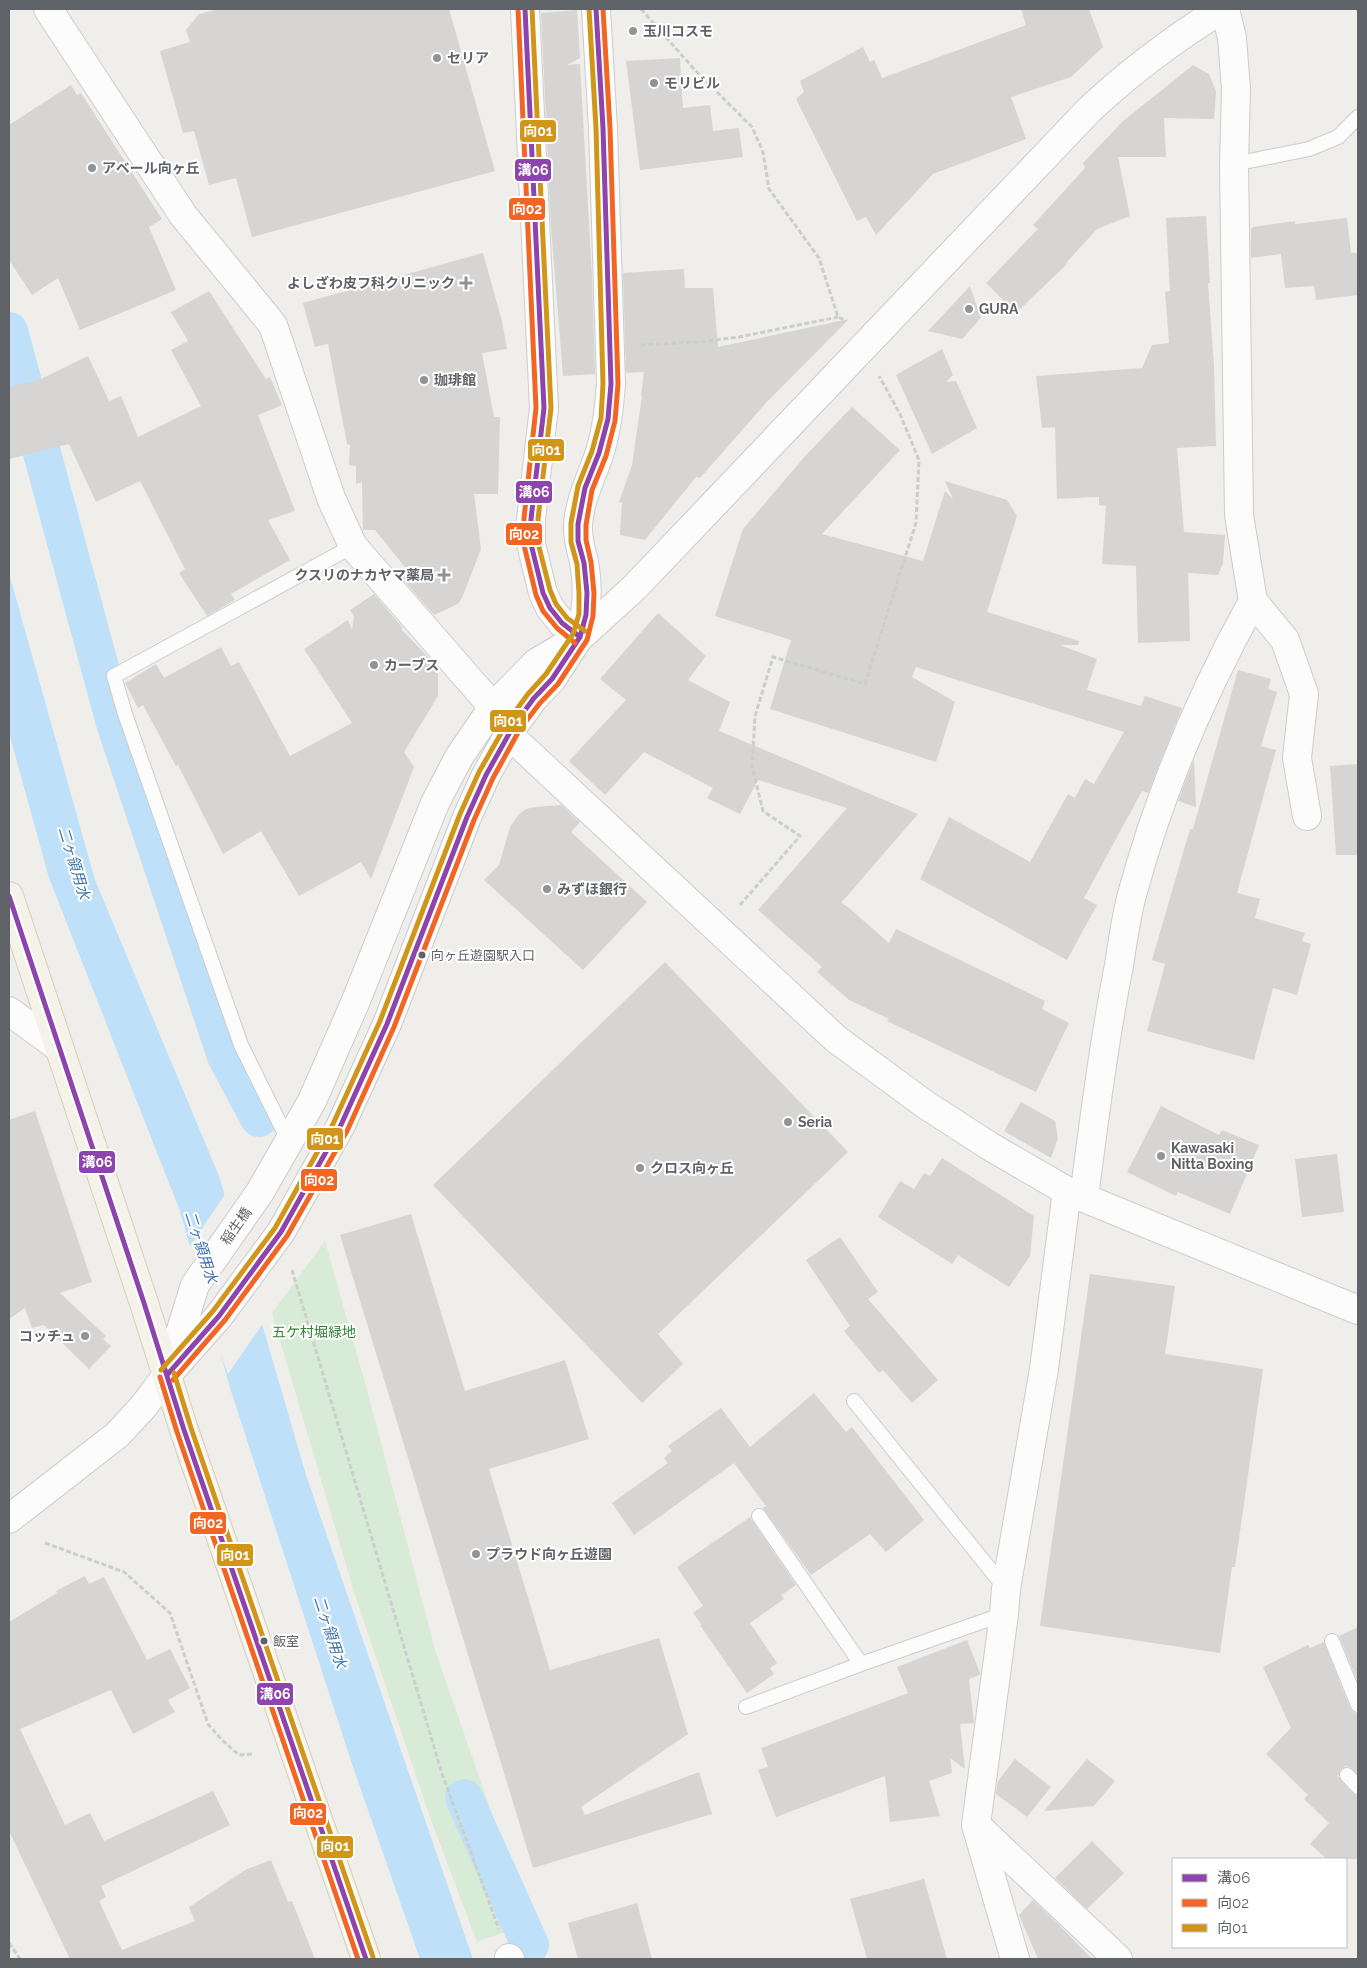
<svg xmlns="http://www.w3.org/2000/svg" width="1367" height="1968" font-family="Raleway,'Noto Sans JP',sans-serif">
<style>
.green{fill:#d8ebd6}
.water{fill:#bfe0f9}
.pier{fill:#efeeea}
.lines{fill:none;stroke-linecap:round;stroke-linejoin:round}
.canal{stroke:#bfe0f9;stroke-width:38}
.building{fill:#d6d5d3}
.lane-casing{stroke:#cbcccc;stroke-width:16}
.street-casing{stroke:#cbcccc;stroke-width:30}
.secondary-casing{stroke:#cacacb;stroke-width:30}
.primary-casing{stroke:#d7ceb8;stroke-width:30}
.path{stroke:#cacfcc;stroke-width:3;stroke-dasharray:5 2.5;stroke-linecap:butt}
.lane{stroke:#fdfcfc;stroke-width:14}
.street{stroke:#fdfcfc;stroke-width:28}
.secondary{stroke:#fdfcfc;stroke-width:28}
.primary{stroke:#f4f2e9;stroke-width:28}
.bus-1-casing{stroke:#fff;stroke-width:9}
.bus-2-casing{stroke:#fff;stroke-width:9}
.bus-3-casing{stroke:#fff;stroke-width:9}
.bus-1{stroke:#8e44ad;stroke-width:5}
.bus-2{stroke:#f26522;stroke-width:5}
.bus-3{stroke:#d1951a;stroke-width:5}
.poi-dot{fill:#919496;stroke:#fff;stroke-width:2}
.bus-dot{fill:#5f6368;stroke:#fff;stroke-width:2}
.labels{text-anchor:middle;stroke-width:4;stroke-linejoin:round;paint-order:stroke}
.bus-label{font-size:13px;fill:#5f6368;stroke:#fff;text-anchor:start}
.poi-label{font-size:14px;font-weight:bold;fill:#5f6368;stroke:#fff;text-anchor:start}
.street-label{font-size:14px;fill:#5f6368;stroke:#fff}
.park-label{font-size:14px;fill:#348238;stroke:#fff}
.water-label{font-size:15px;font-style:italic;fill:#4174aa;stroke:#fff}
.line-badge{stroke:#fff;stroke-width:2}
.badge-label{font-size:14px;text-anchor:middle;font-weight:bold;fill:#fff}
</style>
<rect width="100%" height="100%" fill="#efeeea"/>
<path class="green" d="M 325,1241 L 369,1397 L 435,1650 L 530,1923 L 477,1942 L 430,1817 L 354,1592 L 272,1313 Z"/>
<path class="water" d="M 9,573 L 95,880 L 219,1176 L 306,1475 L 473,1959 L 420,1959 L 353,1767 L 231,1391 L 180,1211 L 49,878 L 9,733 Z"/>
<path class="pier" d="M 226,1193 L 264,1322 L 228,1374 L 210,1326 L 188,1249 Z"/>
<g class="lines">
<path class="canal" d="M 9,331 L 115,723 L 226,1056 L 259,1118
M 464,1798 L 530,1945"/>
</g>
<path class="building" d="M 219,9 L 449,9 L 495,171 L 252,237 L 236,178 L 209,185 L 194,131 L 183,133 L 160,51 L 190,42 L 186,30 L 199,14 Z
M 1021,9 L 1089,9 L 1103,47 L 1071,77 L 1011,97 L 1026,139 L 933,174 L 876,235 L 866,217 L 857,221 L 796,99 L 804,92 L 800,81 L 863,47 L 870,62 L 874,60 L 882,78 L 1026,25 Z
M 577,10 L 580,58 L 567,65 L 580,64 L 592,276 L 595,374 L 563,376 L 551,227 L 541,13 Z
M 680,58 L 683,108 L 710,105 L 713,131 L 739,128 L 743,157 L 640,170 L 626,61 Z
M 1193,65 L 1209,74 L 1216,91 L 1214,119 L 1164,118 L 1166,157 L 1118,157 L 1130,216 L 1097,229 L 1066,263 L 1067,264 L 1016,313 L 986,283 L 1038,229 L 1033,225 L 1085,168 L 1083,163 L 1123,121 Z
M 71,85 L 77,95 L 81,93 L 162,219 L 149,227 L 176,290 L 80,330 L 58,278 L 32,295 L 9,260 L 9,125 Z
M 1206,216 L 1210,283 L 1208,283 L 1214,366 L 1216,446 L 1177,448 L 1184,532 L 1225,535 L 1223,563 L 1218,575 L 1188,573 L 1190,641 L 1138,643 L 1136,566 L 1102,564 L 1106,506 L 1099,505 L 1099,497 L 1057,499 L 1055,427 L 1042,428 L 1036,376 L 1142,368 L 1152,345 L 1169,343 L 1165,292 L 1170,291 L 1166,218 Z
M 1347,218 L 1351,253 L 1358,253 L 1358,295 L 1316,300 L 1314,286 L 1285,288 L 1281,254 L 1251,258 L 1251,229 L 1253,227 L 1295,221 L 1295,224 Z
M 483,253 L 502,321 L 507,349 L 482,353 L 494,417 L 500,417 L 498,494 L 474,494 L 481,549 L 462,598 L 458,604 L 434,615 L 400,576 L 408,571 L 375,530 L 363,530 L 362,482 L 356,484 L 356,466 L 349,465 L 350,445 L 347,444 L 328,344 L 315,347 L 303,303 Z
M 684,269 L 685,288 L 713,288 L 718,347 L 849,319 L 765,404 L 700,478 L 696,477 L 645,540 L 620,535 L 622,503 L 619,502 L 632,465 L 642,396 L 641,396 L 644,372 L 626,373 L 623,273 Z
M 970,286 L 981,318 L 962,339 L 928,331 Z
M 209,291 L 266,379 L 270,377 L 282,405 L 258,415 L 295,511 L 268,520 L 290,560 L 231,594 L 235,600 L 207,616 L 179,573 L 185,569 L 140,481 L 96,502 L 69,444 L 9,459 L 9,387 L 41,379 L 88,356 L 109,401 L 121,396 L 138,437 L 201,406 L 171,350 L 188,341 L 171,312 Z
M 942,349 L 953,375 L 946,382 L 956,381 L 977,428 L 932,454 L 896,375 Z
M 852,407 L 900,450 L 822,534 L 923,561 L 945,491 L 953,499 L 945,481 L 1007,500 L 1017,516 L 987,612 L 1079,641 L 1078,645 L 1060,645 L 1097,659 L 1087,690 L 1141,706 L 1145,696 L 1182,708 L 1148,793 L 1142,791 L 1084,898 L 1097,905 L 1067,960 L 920,879 L 949,817 L 1030,862 L 1068,794 L 1075,798 L 1085,779 L 1094,784 L 1124,732 L 916,667 L 912,677 L 955,702 L 936,762 L 770,709 L 791,640 L 715,616 L 743,529 L 806,455 Z
M 374,594 L 403,628 L 401,629 L 435,664 L 438,674 L 438,696 L 404,752 L 414,767 L 371,879 L 361,862 L 299,896 L 261,831 L 223,854 L 178,765 L 176,766 L 143,705 L 138,708 L 125,683 L 156,664 L 164,678 L 221,647 L 231,666 L 239,662 L 290,756 L 352,723 L 304,649 L 348,620 L 352,630 L 354,616 L 350,610 Z
M 658,613 L 706,656 L 688,680 L 730,702 L 719,731 L 918,814 L 841,903 L 848,907 L 889,943 L 896,929 L 1045,1001 L 1042,1009 L 1069,1023 L 1036,1092 L 887,1021 L 889,1019 L 849,1000 L 817,972 L 822,967 L 758,910 L 847,808 L 758,780 L 740,814 L 707,798 L 713,788 L 644,752 L 605,795 L 569,761 L 626,700 L 600,679 Z
M 1238,670 L 1271,679 L 1268,689 L 1277,692 L 1261,746 L 1276,750 L 1237,893 L 1260,899 L 1255,918 L 1305,933 L 1302,941 L 1311,944 L 1297,995 L 1273,988 L 1254,1060 L 1147,1031 L 1165,964 L 1152,960 L 1190,829 L 1193,829 Z
M 1194,759 L 1196,807 L 1178,801 Z
M 1358,764 L 1358,855 L 1336,855 L 1330,766 Z
M 561,805 L 580,822 L 571,832 L 647,902 L 583,970 L 484,880 L 499,865 L 510,827 L 519,814 L 526,809 L 535,807 Z
M 665,962 L 848,1152 L 658,1334 L 683,1364 L 642,1403 L 433,1185 Z
M 1021,1102 L 1055,1121 L 1058,1138 L 1051,1158 L 1004,1131 Z
M 1161,1106 L 1219,1135 L 1222,1130 L 1259,1145 L 1230,1214 L 1178,1192 L 1176,1196 L 1127,1172 Z
M 35,1111 L 92,1282 L 60,1293 L 106,1336 L 103,1339 L 111,1346 L 89,1369 L 44,1325 L 32,1328 L 25,1308 L 9,1319 L 9,1120 Z
M 1337,1154 L 1344,1212 L 1302,1217 L 1295,1159 Z
M 942,1158 L 1034,1216 L 1030,1256 L 1009,1287 L 958,1255 L 952,1264 L 878,1217 L 900,1181 L 914,1189 L 924,1173 L 930,1176 Z
M 411,1214 L 465,1391 L 565,1360 L 589,1439 L 489,1469 L 550,1670 L 659,1638 L 688,1734 L 581,1807 L 585,1815 L 699,1772 L 712,1814 L 533,1868 L 340,1235 Z
M 840,1237 L 878,1292 L 868,1299 L 938,1380 L 912,1403 L 883,1370 L 879,1373 L 844,1331 L 850,1326 L 806,1260 Z
M 1090,1274 L 1175,1286 L 1165,1354 L 1263,1369 L 1235,1567 L 1232,1567 L 1220,1653 L 1040,1626 Z
M 814,1393 L 846,1432 L 852,1427 L 924,1520 L 886,1552 L 870,1534 L 811,1575 L 763,1508 L 766,1506 L 734,1463 L 634,1535 L 612,1503 L 668,1463 L 664,1458 L 672,1451 L 668,1446 L 721,1408 L 750,1447 Z
M 750,1517 L 796,1585 L 781,1595 L 784,1599 L 750,1623 L 777,1663 L 770,1668 L 774,1674 L 747,1693 L 700,1625 L 702,1625 L 693,1613 L 703,1606 L 677,1567 Z
M 85,1576 L 89,1584 L 104,1577 L 147,1660 L 170,1649 L 190,1688 L 168,1700 L 175,1712 L 133,1734 L 111,1690 L 20,1729 L 65,1825 L 90,1813 L 104,1841 L 213,1791 L 230,1825 L 101,1886 L 106,1897 L 99,1901 L 122,1950 L 195,1921 L 189,1907 L 247,1869 L 271,1860 L 288,1902 L 292,1901 L 315,1959 L 70,1959 L 9,1831 L 9,1622 L 57,1593 L 56,1591 Z
M 1358,1627 L 1358,1682 L 1339,1636 Z
M 967,1640 L 980,1673 L 980,1675 L 969,1679 L 974,1723 L 960,1724 L 965,1769 L 950,1758 L 952,1773 L 929,1781 L 940,1816 L 890,1822 L 885,1776 L 776,1817 L 758,1770 L 768,1767 L 761,1748 L 908,1693 L 897,1667 Z
M 1324,1642 L 1350,1708 L 1353,1712 L 1358,1714 L 1358,1774 L 1350,1767 L 1346,1766 L 1341,1769 L 1338,1776 L 1352,1793 L 1358,1796 L 1358,1859 L 1327,1859 L 1310,1844 L 1329,1823 L 1304,1799 L 1308,1795 L 1266,1754 L 1291,1728 L 1263,1667 L 1308,1645 L 1310,1648 Z
M 1015,1759 L 1051,1787 L 1027,1817 L 996,1794 L 998,1781 Z
M 1087,1759 L 1115,1781 L 1094,1806 L 1044,1811 Z
M 1092,1841 L 1124,1873 L 1087,1909 L 1055,1878 Z
M 924,1879 L 947,1959 L 867,1959 L 850,1899 Z
M 1033,1900 L 1065,1931 L 1092,1959 L 1038,1959 L 1019,1915 Z
M 637,1903 L 652,1959 L 578,1959 L 568,1923 Z"/>
<g class="lines">
<defs>
<path id="lane" d="M 1234,164 L 1309,149 L 1338,137 L 1358,117
M 289,1142 L 241,1045 L 125,714 L 114,676 L 353,546
M 854,1401 L 1006,1589
M 759,1516 L 861,1664
M 1332,1641 L 1358,1705
M 746,1707 L 861,1664 L 1004,1614
M 1347,1775 L 1358,1787"/>
<path id="street" d="M 48,9 L 183,215 L 273,325 L 331,498 L 353,546 L 493,707
M 525,9 L 544,408 L 531,519 L 531,544 L 543,593 L 550,608 L 562,623 L 580,637 C 587,612 589,588 584,562 C 581,549 577,538 578,524 C 580,499 592,476 600,452 C 607,429 609,408 611,384 L 603,128 L 596,9
M 1225,9 L 1232,38 L 1236,89 L 1234,164 L 1239,515 L 1253,601 L 1285,640 L 1304,694 L 1297,758 L 1307,816
M 509,735 L 836,1039 L 926,1105 L 991,1147 L 1067,1191 L 1358,1310
M 9,1011 L 58,1047
M 1084,1197 C 1094,1120 1104,1042 1119,965 C 1123,941 1126,915 1133,891 C 1161,789 1202,693 1253,601
M 977,1826 L 1118,1959
M 509,1958 L 510,1959
M 1015,1959 L 976,1825 L 1004,1614 L 1006,1589 L 1044,1369 L 1067,1191"/>
<path id="secondary" d="M 167,1375 L 195,1285 L 260,1192 L 312,1101 L 355,1003 L 435,803 L 459,757 L 493,707 L 536,663 L 580,637 L 634,588 L 1090,109 C 1131,71 1175,38 1222,9
M 9,1519 L 117,1435 L 143,1407 L 167,1375 L 219,1316 L 281,1232 L 340,1127 L 387,1024 L 467,817 L 486,775 L 514,725 L 534,698 L 552,679 L 576,642"/>
<path id="primary" d="M 9,896 L 144,1303 L 184,1430 L 366,1959"/>
</defs>
<use href="#lane" class="lane-casing"/>
<use href="#street" class="street-casing"/>
<use href="#secondary" class="secondary-casing"/>
<use href="#primary" class="primary-casing"/>
<path class="path" d="M 641,9 L 694,69 L 752,127 L 763,152 L 769,189 L 819,258 L 838,317 L 845,320
M 1357,9 L 1358,11
M 641,345 L 699,342 L 739,337 L 838,317
M 740,905 L 800,836 L 763,811 L 752,766 L 755,716 L 773,657 L 865,684 L 916,523 L 919,460 L 900,414 L 879,376
M 292,1270 L 442,1774 L 499,1929
M 45,1543 L 124,1572 L 170,1613 L 208,1724 L 222,1740 L 239,1755 L 252,1754
M 9,1943 L 20,1959"/>
<use href="#lane" class="lane"/>
<use href="#street" class="street"/>
<use href="#secondary" class="secondary"/>
<use href="#primary" class="primary"/>
<defs>
<path id="bus-1" d="M 525,9 L 544,408 L 531,519 L 531,544 L 543,593 L 550,608 L 562,623 L 580,637
M 9,896 L 144,1303 L 184,1430 L 366,1959
M 167,1375 L 219,1316 L 281,1232 L 340,1127 L 387,1024 L 467,817 L 486,775 L 514,725 L 534,698 L 552,679 L 580,637 L 586,615 L 587,593 L 584,563 L 578,541 L 578,524 L 585,488 L 599,453 L 608,419 L 611,384 L 603,128 L 596,9"/>
<path id="bus-2" d="M 518,9 L 536,408 L 524,518 L 524,545 L 536,595 L 543,611 L 557,628 L 575,643
M 160,1377 L 177,1432 L 358,1959
M 173,1380 L 225,1320 L 287,1236 L 347,1131 L 394,1027 L 474,820 L 493,778 L 520,729 L 540,703 L 558,684 L 587,640 L 593,616 L 594,593 L 591,562 L 586,540 L 586,525 L 592,490 L 606,456 L 615,421 L 618,384 L 610,128 L 603,9"/>
<path id="bus-3" d="M 532,9 L 551,408 L 538,519 L 538,543 L 550,590 L 556,604 L 567,618 L 585,631
M 161,1370 L 213,1311 L 275,1228 L 333,1124 L 380,1021 L 460,814 L 479,772 L 508,721 L 528,694 L 546,674 L 573,634 L 579,614 L 579,593 L 577,564 L 571,542 L 571,523 L 578,486 L 592,451 L 601,418 L 603,384 L 596,128 L 589,9
M 174,1373 L 191,1428 L 373,1957"/>
</defs>
<use href="#bus-1" class="bus-1-casing"/>
<use href="#bus-2" class="bus-2-casing"/>
<use href="#bus-3" class="bus-3-casing"/>
<use href="#bus-1" class="bus-1"/>
<use href="#bus-2" class="bus-2"/>
<use href="#bus-3" class="bus-3"/>
</g>
<g class="poi-dot">
<circle cx="633" cy="31" r="5"/>
<circle cx="437" cy="58" r="5"/>
<circle cx="654" cy="83" r="5"/>
<circle cx="92" cy="168" r="5"/>
<path d="M463.5 275.5h5v5h5v5h-5v5h-5v-5h-5v-5h5z"/>
<circle cx="969" cy="309" r="5"/>
<circle cx="424" cy="380" r="5"/>
<path d="M441.5 567.5h5v5h5v5h-5v5h-5v-5h-5v-5h5z"/>
<circle cx="374" cy="665" r="5"/>
<circle cx="547" cy="889" r="5"/>
<circle cx="788" cy="1122" r="5"/>
<circle cx="1161" cy="1156" r="5"/>
<circle cx="640" cy="1168" r="5"/>
<circle cx="85" cy="1336" r="5"/>
<circle cx="476" cy="1554" r="5"/>
</g>
<g class="bus-dot">
<circle cx="422" cy="955" r="4.5"/>
<circle cx="264" cy="1641" r="4.5"/>
</g>
<g class="labels">
<g class="bus-label">
<text x="431" y="960">向ヶ丘遊園駅入口</text>
<text x="273" y="1646">飯室</text>
</g>
<g class="poi-label">
<text x="643" y="36">玉川コスモ</text>
<text x="447" y="63">セリア</text>
<text x="664" y="88">モリビル</text>
<text x="102" y="173">アベール向ヶ丘</text>
<text x="455" y="288" text-anchor="end">よしざわ皮フ科クリニック</text>
<text x="979" y="314">GURA</text>
<text x="434" y="385">珈琲館</text>
<text x="434" y="580" text-anchor="end">クスリのナカヤマ薬局</text>
<text x="384" y="670">カーブス</text>
<text x="557" y="894">みずほ銀行</text>
<text x="798" y="1127">Seria</text>
<text x="1171" y="1153">Kawasaki<tspan x="1171" dy="16">Nitta Boxing</tspan></text>
<text x="650" y="1173">クロス向ヶ丘</text>
<text x="75" y="1341" text-anchor="end">コッチュ</text>
<text x="486" y="1559">プラウド向ヶ丘遊園</text>
</g>
<g class="street-label">
<text transform="translate(236 1226) rotate(-55)" y="5">稲生橋</text>
</g>
<g class="park-label">
<text x="314" y="1337">五ケ村堀緑地</text>
</g>
<g class="water-label">
<text transform="translate(74 863) rotate(73)" y="5">二ヶ領用水</text>
<text transform="translate(201 1247) rotate(72)" y="5">二ヶ領用水</text>
<text transform="translate(330 1632) rotate(72)" y="5">二ヶ領用水</text>
</g>
</g>
<g class="line-badge">
<rect x="519" y="119" width="38" height="24" rx="5" fill="#d1951a"/>
<rect x="514" y="158" width="38" height="24" rx="5" fill="#8e44ad"/>
<rect x="508" y="197" width="38" height="24" rx="5" fill="#f26522"/>
<rect x="527" y="438" width="38" height="24" rx="5" fill="#d1951a"/>
<rect x="515" y="480" width="38" height="24" rx="5" fill="#8e44ad"/>
<rect x="505" y="522" width="38" height="24" rx="5" fill="#f26522"/>
<rect x="489" y="709" width="38" height="24" rx="5" fill="#d1951a"/>
<rect x="306" y="1127" width="38" height="24" rx="5" fill="#d1951a"/>
<rect x="78" y="1150" width="38" height="24" rx="5" fill="#8e44ad"/>
<rect x="300" y="1168" width="38" height="24" rx="5" fill="#f26522"/>
<rect x="189" y="1511" width="38" height="24" rx="5" fill="#f26522"/>
<rect x="216" y="1543" width="38" height="24" rx="5" fill="#d1951a"/>
<rect x="256" y="1682" width="38" height="24" rx="5" fill="#8e44ad"/>
<rect x="289" y="1802" width="38" height="24" rx="5" fill="#f26522"/>
<rect x="316" y="1835" width="38" height="24" rx="5" fill="#d1951a"/>
</g>
<g class="badge-label">
<text x="538" y="136">向01</text>
<text x="533" y="175">溝06</text>
<text x="527" y="214">向02</text>
<text x="546" y="455">向01</text>
<text x="534" y="497">溝06</text>
<text x="524" y="539">向02</text>
<text x="508" y="726">向01</text>
<text x="325" y="1144">向01</text>
<text x="97" y="1167">溝06</text>
<text x="319" y="1185">向02</text>
<text x="208" y="1528">向02</text>
<text x="235" y="1560">向01</text>
<text x="275" y="1699">溝06</text>
<text x="308" y="1818">向02</text>
<text x="335" y="1851">向01</text>
</g>
<rect width="1367" height="1968" fill="none" stroke="#5f6368" stroke-width="20"/>
<rect x="1172" y="1858" width="175" height="90" fill="#ffffff" stroke="#bfc1c3"/>
<rect x="1182" y="1874" width="25" height="8" fill="#8e44ad" stroke="#bfc1c3"/>
<text x="1217" y="1883" font-size="15" fill="#5f6368">溝06</text>
<rect x="1182" y="1899" width="25" height="8" fill="#f26522" stroke="#bfc1c3"/>
<text x="1217" y="1908" font-size="15" fill="#5f6368">向02</text>
<rect x="1182" y="1924" width="25" height="8" fill="#d1951a" stroke="#bfc1c3"/>
<text x="1217" y="1933" font-size="15" fill="#5f6368">向01</text>
</svg>
